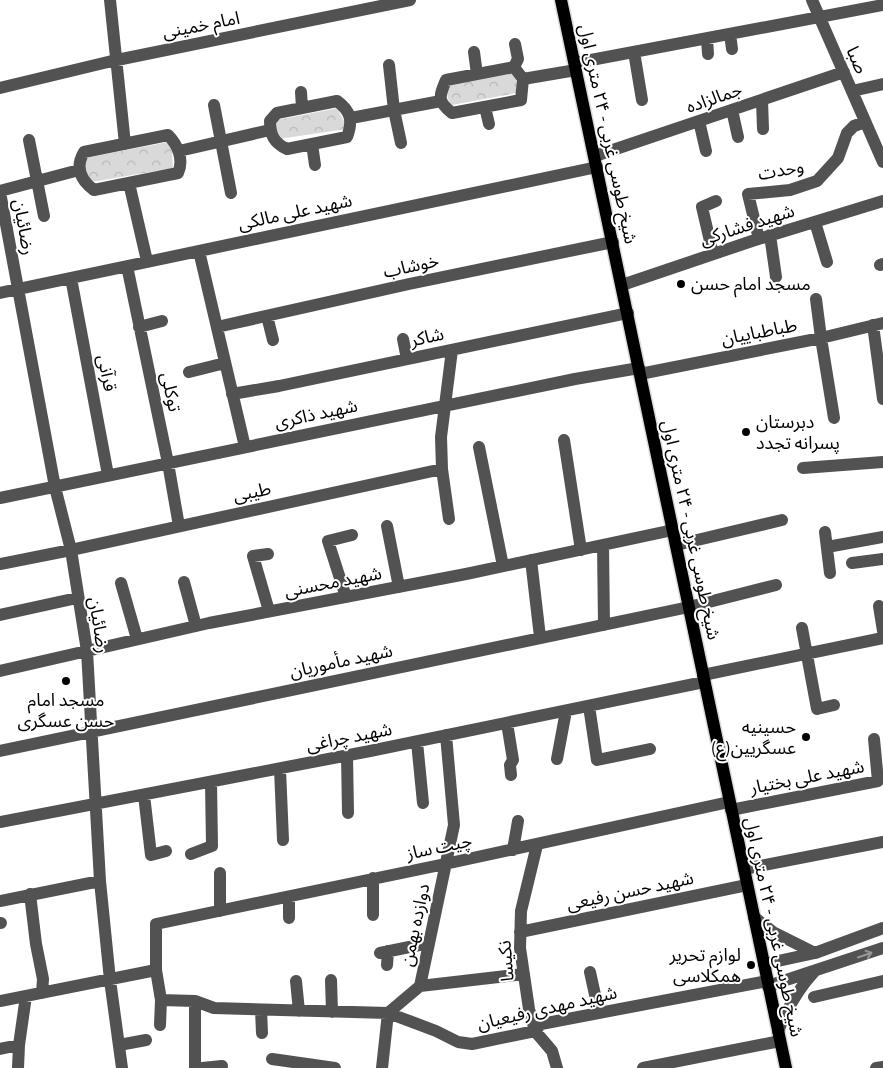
<svg xmlns="http://www.w3.org/2000/svg" width="883" height="1068" font-family="'Source Sans 3','Noto Sans Arabic',sans-serif">
<style>
.forest{fill:url(#forest-crowns)}
.lines{fill:none;stroke-linecap:round;stroke-linejoin:round}
.major-casing{stroke:#dbdbdb;stroke-width:15}
.minor{stroke:#525252;stroke-width:12}
.major{stroke:#000;stroke-width:12}
.oneway{stroke:#979797}
.poi-dot{fill:#000;stroke:#fff;stroke-width:2}
.labels{text-anchor:middle;stroke-width:4;stroke-linejoin:round;paint-order:stroke}
.street-label{font-size:18px;fill:#000;stroke:#fff}
.poi-label{font-size:18px;fill:#000;stroke:#fff;text-anchor:start}
</style>
<defs>
<pattern id="forest-crowns" width="20" height="18" patternUnits="userSpaceOnUse" patternTransform="scale(1.25)"><rect width="20" height="18" fill="#d9d9d9"/><path d="M2 6a3 3 0 1 1 6 0M12 15a3 3 0 1 1 6 0" fill="none" stroke="#b8b8b8"/></pattern>
</defs>
<rect width="100%" height="100%" fill="#fff"/>
<path class="forest" d="M 510,72 C 517,77 517,85 516,93 L 452,105 C 446,98 447,93 449,84 Z
M 338,108 C 340,116 345,120 346,129 L 279,139 L 275,126 L 277,120 Z
M 168,142 L 172,152 L 173,168 L 92,182 C 85,174 84,168 86,158 Z"/>
<g class="lines">
<defs>
<path id="major" d="M 561,0 L 786,1068"/>
</defs>
<use href="#major" class="major-casing"/>
<path class="minor" d="M 110,0 L 125,144
M 812,0 L 883,162
M 730,34 L 732,49
M 707,38 L 708,54
M 474,52 L 477,74
M 634,52 L 642,100
M 575,63 L 883,5
M 389,65 L 394,110 L 401,143
M 514,67 L 523,79 L 521,100 L 452,113 C 437,101 439,97 446,80 Z
M 514,67 L 518,59 L 515,44
M 523,79 L 576,70
M 0,88 L 112,61 L 410,0
M 852,91 L 883,84
M 301,92 L 302,108
M 762,100 L 763,129
M 337,101 C 351,111 353,121 347,137 L 287,149 C 274,143 270,135 270,121 L 277,113 Z
M 214,105 L 231,193
M 485,107 L 489,124
M 732,110 L 738,137
M 351,118 L 441,101
M 699,121 L 706,151
M 168,135 C 178,145 184,160 178,173 L 94,190 C 80,180 75,167 84,152 Z
M 29,140 L 44,216
M 312,144 L 315,165
M 179,151 L 270,130
M 595,156 L 844,72
M 129,183 L 147,261
M 0,191 L 79,170
M 0,192 L 55,487 L 71,550 L 87,651 L 100,881 L 110,980 L 122,1068
M 815,222 L 827,262
M 770,235 L 776,277
M 759,239 L 748,194 L 790,190 L 817,181 L 838,158 L 847,133 L 854,126 L 865,122
M 199,251 L 245,447
M 713,254 L 702,207 L 716,201
M 880,265 L 883,264
M 127,266 L 168,463 L 179,526
M 71,278 L 108,475
M 622,285 L 752,241 L 883,201
M 0,293 L 597,167
M 816,299 L 821,338 L 834,418
M 267,316 L 273,340
M 873,325 L 883,399
M 139,327 L 162,321
M 217,327 L 409,284 L 613,242
M 403,339 L 407,359
M 189,372 L 225,363
M 640,374 L 821,338 L 883,323
M 232,394 L 279,386 L 628,313
M 564,440 L 581,550
M 479,447 L 503,566
M 803,468 L 883,462
M 0,498 L 575,379 L 639,368
M 449,519 L 442,469 L 441,437 L 452,350
M 387,526 L 399,587
M 825,532 L 830,573
M 603,545 L 604,625
M 676,545 L 782,520
M 827,547 L 883,537
M 268,554 L 253,556 L 269,611
M 531,560 L 540,637
M 852,563 L 883,559
M 0,564 L 71,550 L 442,469
M 184,582 L 196,626
M 121,583 L 137,639
M 346,597 L 328,541 L 352,535
M 879,606 L 883,631
M 0,615 L 77,598
M 802,628 L 817,709 L 834,705
M 0,671 L 209,623 L 466,574 L 673,530
M 703,675 L 883,638
M 589,706 L 597,760 L 650,749
M 507,723 L 513,760 L 510,765 L 511,775
M 417,742 L 423,803
M 0,751 L 689,607 L 776,585
M 347,756 L 348,813
M 557,759 L 566,711
M 280,769 L 283,840
M 144,795 L 151,855 L 166,851
M 731,810 L 878,781 L 874,739
M 0,822 L 370,751 L 704,682
M 537,845 L 521,911 L 520,948 L 529,1009 L 535,1031 L 552,1051 L 557,1068
M 513,850 L 518,821
M 191,854 L 212,846 L 211,782
M 744,869 L 883,842
M 30,894 L 36,944 L 43,979 L 42,993
M 289,897 L 289,918
M 0,901 L 100,881
M 220,911 L 220,873
M 373,915 L 373,878
M 754,917 L 773,932 L 815,953
M 0,923 L 1,923
M 520,932 L 747,885
M 380,953 L 429,943
M 764,964 L 815,953 L 883,928
M 387,965 L 388,951
M 590,972 L 599,1013
M 331,980 L 332,1012
M 296,981 L 299,1011
M 420,986 L 524,974
M 768,986 L 883,948
M 814,997 L 883,981
M 161,1000 L 195,1001 L 214,1008 L 388,1013 L 436,1031 L 458,1042 L 472,1044 L 535,1031 L 541,1024 L 767,981
M 0,1001 L 156,970
M 195,1001 L 195,1068
M 261,1010 L 262,1033
M 160,1025 L 161,1000 L 156,970 L 156,924 L 445,864 L 729,802
M 778,1031 C 787,1009 798,989 814,972
M 119,1045 L 146,1040
M 0,1049 L 19,1045
M 272,1059 L 335,1068
M 18,1068 L 19,1045 L 26,996
M 202,1068 L 222,1066
M 382,1068 L 388,1013 L 420,986 L 454,825 L 446,735
M 643,1068 L 780,1041
M 876,1068 L 883,1067"/>
<use href="#major" class="major"/>
</g>
<defs><path id="oneway-shaft" d="M-6 0H5M1.5-3L5.5 0L1.5 3" fill="none" stroke-width="1.6" stroke-linecap="round" stroke-linejoin="round" transform="scale(1.25)"/></defs>
<use class="oneway" href="#oneway-shaft" transform="translate(865 955) rotate(-19)"/>
<g class="poi-dot">
<circle cx="681" cy="284" r="5"/>
<circle cx="746" cy="432" r="5"/>
<circle cx="66" cy="681" r="5"/>
<circle cx="806" cy="737" r="5"/>
<circle cx="751" cy="965" r="5"/>
</g>
<g class="labels">
<g class="street-label">
<text transform="translate(201 25) rotate(-11)" y="6">امام خمینی</text>
<text transform="translate(857 60) rotate(66)" y="6">صبا</text>
<text transform="translate(714 98) rotate(-19)" y="6">جمالزاده</text>
<text transform="translate(608 134) rotate(78)" y="6">شیخ طوسی غربی - ۲۴ متری اول</text>
<text transform="translate(781 170) rotate(-10)" y="6">وحدت</text>
<text transform="translate(295 212) rotate(-12)" y="6">شهید علی مالکی</text>
<text transform="translate(747 225) rotate(-18)" y="6">شهید فشارکی</text>
<text transform="translate(24 227) rotate(80)" y="6">رضائیان</text>
<text transform="translate(411 266) rotate(-12)" y="6">خوشاب</text>
<text transform="translate(759 332) rotate(-11)" y="6">طباطباییان</text>
<text transform="translate(427 337) rotate(-12)" y="6">شاکر</text>
<text transform="translate(107 373) rotate(79)" y="6">قرآنی</text>
<text transform="translate(171 392) rotate(78)" y="6">توکلی</text>
<text transform="translate(316 414) rotate(-12)" y="6">شهید ذاکری</text>
<text transform="translate(252 492) rotate(-12)" y="6">طیبی</text>
<text transform="translate(691 530) rotate(78)" y="6">شیخ طوسی غربی - ۲۴ متری اول</text>
<text transform="translate(333 582) rotate(-11)" y="6">شهید محسنی</text>
<text transform="translate(99 625) rotate(81)" y="6">رضائیان</text>
<text transform="translate(341 661) rotate(-12)" y="6">شهید مأموریان</text>
<text transform="translate(349 737) rotate(-11)" y="6">شهید چراغی</text>
<text transform="translate(807 777) rotate(-11)" y="6">شهید علی بختیار</text>
<text transform="translate(439 847) rotate(-12)" y="6">چیت ساز</text>
<text transform="translate(630 891) rotate(-12)" y="6">شهید حسن رفیعی</text>
<text transform="translate(415 925) rotate(-78)" y="6">دوازده بهمن</text>
<text transform="translate(774 927) rotate(78)" y="6">شیخ طوسی غربی - ۲۴ متری اول</text>
<text transform="translate(506 961) rotate(-95)" y="6">نکیسا</text>
<text transform="translate(547 1008) rotate(-13)" y="6">شهید مهدی رفیعیان</text>
</g>
<g class="poi-label">
<text x="691" y="290">مسجد امام حسن</text>
<text x="756" y="428">دبرستان<tspan x="756" dy="21">پسرانه تجدد</tspan></text>
<text x="66" y="706" text-anchor="middle">مسجد امام<tspan x="66" dy="21">حسن عسگری</tspan></text>
<text x="796" y="733" text-anchor="end">حسینیه<tspan x="796" dy="21">عسگریین(ع)</tspan></text>
<text x="741" y="961" text-anchor="end">لوازم تحریر<tspan x="741" dy="21">همکلاسی</tspan></text>
</g>
</g>
</svg>
